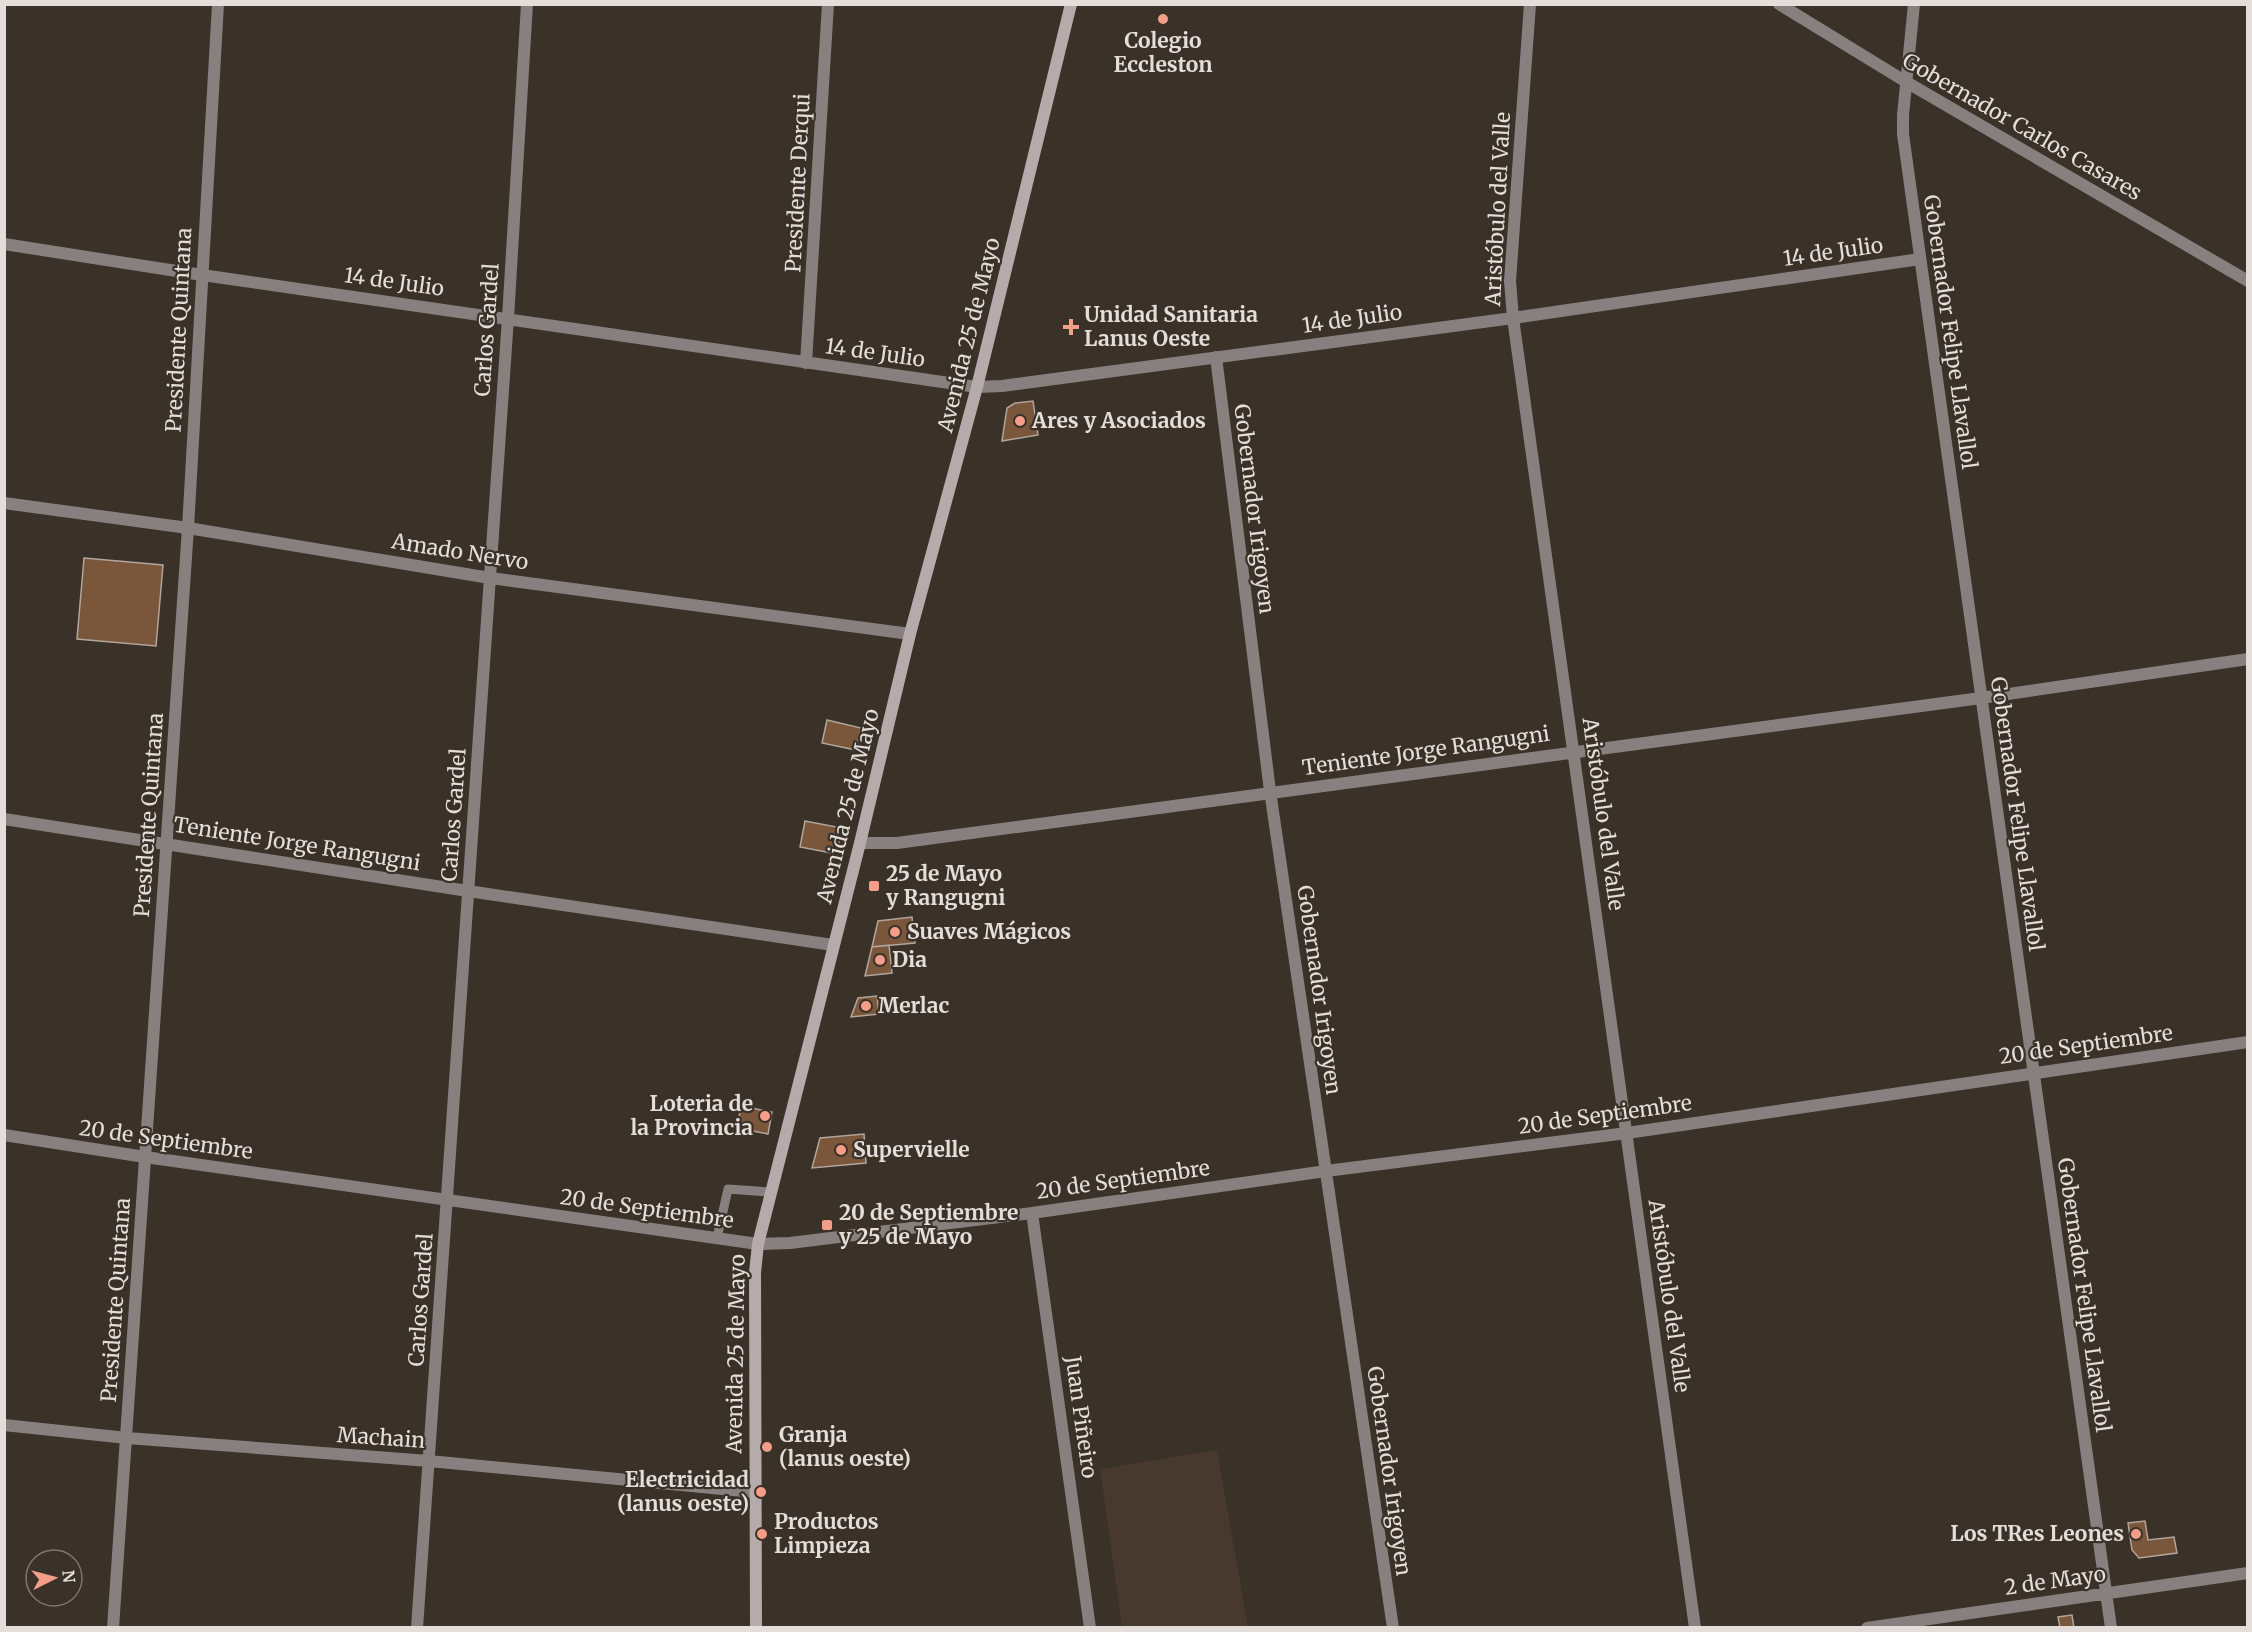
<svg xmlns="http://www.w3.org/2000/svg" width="2252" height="1632" font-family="Merriweather,serif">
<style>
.built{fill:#48392e}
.building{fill:#7a573b;stroke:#b1a59c;stroke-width:1.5}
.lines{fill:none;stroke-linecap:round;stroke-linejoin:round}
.service{stroke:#87807f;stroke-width:9}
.minor{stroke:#87807f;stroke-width:12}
.tertiary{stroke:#87807f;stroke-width:12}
.secondary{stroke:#b6abaa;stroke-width:12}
.poi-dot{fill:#f49e8a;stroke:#3a3129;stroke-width:2}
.labels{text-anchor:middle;stroke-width:4.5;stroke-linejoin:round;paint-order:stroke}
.poi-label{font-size:21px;font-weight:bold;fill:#e4ddd9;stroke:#3a3129;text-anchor:start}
.street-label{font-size:21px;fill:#e4ddd9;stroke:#3a3129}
</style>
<rect width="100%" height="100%" fill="#3a3129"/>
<path class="built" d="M 1217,1450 L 1248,1627 L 1122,1627 L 1100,1469 Z"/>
<path class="building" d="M 1033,401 L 1038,435 L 1002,441 L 1007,408 L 1015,403 Z
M 84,558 L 163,565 L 156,646 L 77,639 Z
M 827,720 L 861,728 L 856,750 L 822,743 Z
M 805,821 L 842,828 L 837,854 L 800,847 Z
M 912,917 L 915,943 L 872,947 L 878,921 Z
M 889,945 L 892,973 L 865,976 L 872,947 Z
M 877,996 L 879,1014 L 851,1017 L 858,998 Z
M 741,1106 L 772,1112 L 768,1134 L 737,1128 Z
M 864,1134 L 866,1163 L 812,1168 L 820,1138 Z
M 2145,1521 L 2148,1540 L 2174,1537 L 2177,1553 L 2139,1558 L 2132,1550 L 2128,1523 Z
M 2072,1615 L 2074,1628 L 2060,1628 L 2058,1617 Z"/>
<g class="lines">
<path class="service" d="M 717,1238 L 728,1189 L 769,1192"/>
<path class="minor" d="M 1530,4 L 1510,281 L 1513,318 L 1695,1628
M 1914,4 L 1903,115 L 1903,134 L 2111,1628
M 4,244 L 202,275 L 977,387 L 1002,386 L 1513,318 L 1920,259
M 1216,357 L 1270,791 L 1393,1628
M 806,363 L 828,4
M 4,503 L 188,528 L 490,578 L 910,634
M 4,819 L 468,891 L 833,945
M 860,843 L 897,843 L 1981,698 L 2248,659
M 4,1135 L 145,1157 L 758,1244 L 790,1243 L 1032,1213 L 1326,1171 L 1627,1133 L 2248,1042
M 1032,1213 L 1090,1628
M 4,1425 L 127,1438 L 429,1461 L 754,1492
M 113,1628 L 188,528 L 218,4
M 417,1628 L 508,318 L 527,4
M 1867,1628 L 2248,1573"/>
<path class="tertiary" d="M 1779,4 L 1908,83 L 2248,281"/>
<path class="secondary" d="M 756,1628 L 755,1273 L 758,1244 L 860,843 L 910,634 L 977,387 L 1071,4"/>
</g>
<g class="poi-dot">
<circle cx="1163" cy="19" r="6"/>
<path d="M1068 318h6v6h6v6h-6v6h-6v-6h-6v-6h6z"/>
<circle cx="1020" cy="421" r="6"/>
<rect x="868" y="880" width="12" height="12" rx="3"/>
<circle cx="895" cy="932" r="6"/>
<circle cx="880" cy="960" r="6"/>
<circle cx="866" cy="1006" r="6"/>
<circle cx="765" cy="1116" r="6"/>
<circle cx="841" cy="1150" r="6"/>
<rect x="821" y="1219" width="12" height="12" rx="3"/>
<circle cx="767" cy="1447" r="6"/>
<circle cx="761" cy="1492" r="6"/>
<circle cx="762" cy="1534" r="6"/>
<circle cx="2136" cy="1534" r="6"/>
</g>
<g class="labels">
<g class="poi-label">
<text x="1163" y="48" text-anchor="middle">Colegio<tspan x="1163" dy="24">Eccleston</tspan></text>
<text x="1084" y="322">Unidad Sanitaria<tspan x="1084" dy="24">Lanus Oeste</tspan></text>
<text x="1032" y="428">Ares y Asociados</text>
<text x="886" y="881">25 de Mayo<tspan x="886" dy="24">y Rangugni</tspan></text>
<text x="907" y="939">Suaves Mágicos</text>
<text x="892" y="967">Dia</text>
<text x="878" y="1013">Merlac</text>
<text x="753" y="1111" text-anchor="end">Loteria de<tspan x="753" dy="24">la Provincia</tspan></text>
<text x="853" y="1157">Supervielle</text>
<text x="839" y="1220">20 de Septiembre<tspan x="839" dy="24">y 25 de Mayo</tspan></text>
<text x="779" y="1442">Granja<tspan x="779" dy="24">(lanus oeste)</tspan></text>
<text x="749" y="1487" text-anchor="end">Electricidad<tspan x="749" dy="24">(lanus oeste)</tspan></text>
<text x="774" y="1529">Productos<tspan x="774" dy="24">Limpieza</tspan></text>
<text x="2124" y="1541" text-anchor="end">Los TRes Leones</text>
</g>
<g class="street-label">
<text transform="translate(2022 127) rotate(30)" y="7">Gobernador Carlos Casares</text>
<text transform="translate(798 183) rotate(-87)" y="7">Presidente Derqui</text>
<text transform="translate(1498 209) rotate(-87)" y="7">Aristóbulo del Valle</text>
<text transform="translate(1833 252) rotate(-8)" y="7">14 de Julio</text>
<text transform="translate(394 282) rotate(8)" y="7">14 de Julio</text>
<text transform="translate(1352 319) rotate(-8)" y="7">14 de Julio</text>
<text transform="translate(179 330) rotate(-87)" y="7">Presidente Quintana</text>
<text transform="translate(487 330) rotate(-86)" y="7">Carlos Gardel</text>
<text transform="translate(1950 332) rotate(82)" y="7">Gobernador Felipe Llavallol</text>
<text transform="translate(969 335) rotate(-76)" y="7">Avenida 25 de Mayo</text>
<text transform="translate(875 353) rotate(8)" y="7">14 de Julio</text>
<text transform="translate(1254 509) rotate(83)" y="7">Gobernador Irigoyen</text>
<text transform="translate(460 552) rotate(9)" y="7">Amado Nervo</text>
<text transform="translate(1426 751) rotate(-8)" y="7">Teniente Jorge Rangugni</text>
<text transform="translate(848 806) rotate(-76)" y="7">Avenida 25 de Mayo</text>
<text transform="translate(1603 814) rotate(82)" y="7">Aristóbulo del Valle</text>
<text transform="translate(2017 814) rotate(82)" y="7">Gobernador Felipe Llavallol</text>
<text transform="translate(149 815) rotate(-86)" y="7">Presidente Quintana</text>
<text transform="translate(454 815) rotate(-86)" y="7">Carlos Gardel</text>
<text transform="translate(297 844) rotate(9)" y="7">Teniente Jorge Rangugni</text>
<text transform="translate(1319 990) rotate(82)" y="7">Gobernador Irigoyen</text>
<text transform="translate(2086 1045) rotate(-8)" y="7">20 de Septiembre</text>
<text transform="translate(1605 1115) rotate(-8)" y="7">20 de Septiembre</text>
<text transform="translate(166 1140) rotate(8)" y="7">20 de Septiembre</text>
<text transform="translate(1123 1180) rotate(-8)" y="7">20 de Septiembre</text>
<text transform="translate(647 1209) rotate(8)" y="7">20 de Septiembre</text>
<text transform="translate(2084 1295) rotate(82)" y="7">Gobernador Felipe Llavallol</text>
<text transform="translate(1669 1296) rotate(82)" y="7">Aristóbulo del Valle</text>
<text transform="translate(116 1300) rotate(-86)" y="7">Presidente Quintana</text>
<text transform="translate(421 1300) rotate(-86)" y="7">Carlos Gardel</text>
<text transform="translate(736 1354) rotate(-89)" y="7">Avenida 25 de Mayo</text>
<text transform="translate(1081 1417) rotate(82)" y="7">Juan Piñeiro</text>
<text transform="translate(381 1438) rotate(4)" y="7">Machain</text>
<text transform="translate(1389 1471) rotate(82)" y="7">Gobernador Irigoyen</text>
<text transform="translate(2055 1581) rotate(-8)" y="7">2 de Mayo</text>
</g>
</g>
<rect width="2252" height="1632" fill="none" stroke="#e4ddd9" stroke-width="12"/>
<g transform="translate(54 1578) rotate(84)"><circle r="28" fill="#3a3129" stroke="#7e766f" stroke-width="1.5"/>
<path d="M0-4.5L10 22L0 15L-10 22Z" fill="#f49e8a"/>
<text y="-9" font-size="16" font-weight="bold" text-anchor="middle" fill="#e4ddd9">N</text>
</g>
</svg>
